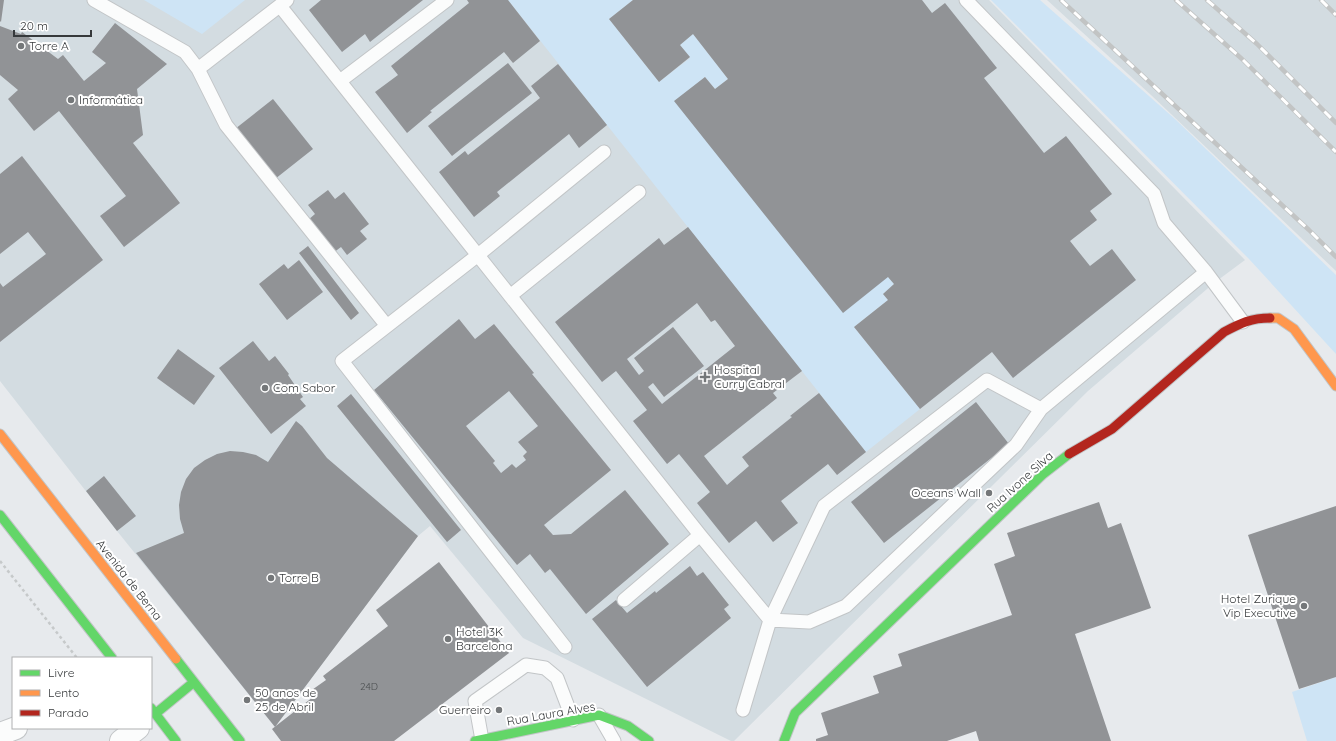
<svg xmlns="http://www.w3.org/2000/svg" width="1336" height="741" font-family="Quicksand,sans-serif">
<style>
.built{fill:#d3dce1}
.green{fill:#cee4f5}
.building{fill:#919396;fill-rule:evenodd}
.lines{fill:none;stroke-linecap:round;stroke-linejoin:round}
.lane-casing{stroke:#c2c5c7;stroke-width:15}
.street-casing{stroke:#c2c5c7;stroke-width:24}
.fast-casing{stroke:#c2c5c7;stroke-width:11}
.slow-casing{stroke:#c2c5c7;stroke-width:11}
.jam-casing{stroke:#c2c5c7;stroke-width:11}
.path{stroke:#c6c9ca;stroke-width:2.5;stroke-dasharray:3 3;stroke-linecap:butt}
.lane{stroke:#fbfcfc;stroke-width:13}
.street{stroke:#fbfcfc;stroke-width:22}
.fast{stroke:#63d668;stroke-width:9}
.slow{stroke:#ff974d;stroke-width:9}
.jam{stroke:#b3261e;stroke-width:9}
.rail-casing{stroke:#c2c4c4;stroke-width:4.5}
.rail{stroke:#fff;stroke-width:3;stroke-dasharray:9;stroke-linecap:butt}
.poi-dot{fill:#747779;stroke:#fff;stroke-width:1.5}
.labels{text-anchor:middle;stroke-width:4;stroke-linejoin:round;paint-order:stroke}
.number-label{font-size:10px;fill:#4d5052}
.poi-label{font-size:12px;fill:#36393b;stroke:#fff;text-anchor:start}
.street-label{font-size:12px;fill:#36393b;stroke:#fff}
</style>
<rect width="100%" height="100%" fill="#e7eaed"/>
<path class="built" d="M 0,0 L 989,0 L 1245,260 L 1214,283 L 1088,391 L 734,741 L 731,741 L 523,638 L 430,526 L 418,536 L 275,727 L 117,531 L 0,381 Z
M 1047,0 L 1336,0 L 1336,271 L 1151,95 Z"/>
<path class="green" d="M 144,0 L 245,0 L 202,34 Z
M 508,0 L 633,0 L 609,19 L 659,82 L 690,58 L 680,45 L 693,34 L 728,79 L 715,89 L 705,77 L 675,101 L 888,277 L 894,284 L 883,294 L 888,300 L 854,327 L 920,409 L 866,452 Z
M 991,0 L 1040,0 L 1175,119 L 1336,275 L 1336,354 L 1249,259 Z
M 1336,677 L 1336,741 L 1307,741 L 1292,692 Z"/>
<path class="building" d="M 0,0 L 4,0 L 1,22 L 0,21 Z
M 321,0 L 423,0 L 370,42 L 365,34 L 342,52 L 309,10 Z
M 467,0 L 508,0 L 540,41 L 513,63 L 504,52 L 430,111 L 432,112 L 407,133 L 375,92 L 398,75 L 391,66 L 469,3 Z
M 633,0 L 922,0 L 932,13 L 945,3 L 997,68 L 984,78 L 1044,153 L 1066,136 L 1112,194 L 1090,211 L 1097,220 L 1070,241 L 1090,266 L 1112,249 L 1136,280 L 1013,378 L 992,352 L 920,409 L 854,327 L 888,300 L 883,294 L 894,284 L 888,277 L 843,313 L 674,101 L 705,77 L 715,89 L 728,79 L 693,34 L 680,45 L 690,57 L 659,82 L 609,19 Z
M 115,23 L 167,64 L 137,89 L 143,135 L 133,143 L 180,203 L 124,247 L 100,216 L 126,196 L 59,111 L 34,131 L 8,99 L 18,90 L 0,75 L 0,26 L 21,34 L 22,32 L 58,59 L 63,55 L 84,81 L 106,63 L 92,52 Z
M 508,63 L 532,93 L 452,156 L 428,126 Z
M 558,64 L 607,125 L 579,148 L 569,134 L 497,192 L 500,196 L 474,217 L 439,172 L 465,151 L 468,155 L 540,98 L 531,86 Z
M 273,99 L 313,149 L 275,179 L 235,129 Z
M 22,156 L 103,260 L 0,342 L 0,283 L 3,287 L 46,254 L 28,232 L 0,254 L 0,174 Z
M 328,190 L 335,199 L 344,192 L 369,224 L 360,231 L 367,239 L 347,255 L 341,247 L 333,253 L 308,220 L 315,214 L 308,205 Z
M 688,227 L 802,371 L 773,393 L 777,398 L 704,456 L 727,485 L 749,466 L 742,457 L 792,417 L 790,416 L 819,393 L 866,452 L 837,475 L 828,464 L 781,501 L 798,523 L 773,542 L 756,521 L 729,543 L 697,503 L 710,492 L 679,454 L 667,464 L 633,421 L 647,410 L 616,371 L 602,382 L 555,322 L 659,238 L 664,245 ZM 697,303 L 711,322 L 715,320 L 735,346 L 662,404 L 648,387 L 653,383 L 664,397 L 704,366 L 673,327 L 634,358 L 644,371 L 639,375 L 627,359 Z
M 308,246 L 359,313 L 351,320 L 299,253 Z
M 299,260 L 323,292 L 287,320 L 259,284 L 284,264 L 288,269 Z
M 459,319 L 475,339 L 494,324 L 534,373 L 532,374 L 611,470 L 544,525 L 553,535 L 571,534 L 625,490 L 669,544 L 586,614 L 550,569 L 545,573 L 530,554 L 517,565 L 374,390 ZM 509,391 L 538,426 L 518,442 L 527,452 L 523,456 L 526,460 L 516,468 L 512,464 L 501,473 L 493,463 L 495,461 L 466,426 Z
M 253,341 L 269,361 L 275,356 L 289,374 L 288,375 L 303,397 L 300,399 L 306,406 L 271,434 L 219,368 Z
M 178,349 L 215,376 L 194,405 L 157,378 Z
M 351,394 L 461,530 L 447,542 L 337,406 Z
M 976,402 L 1009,444 L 884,543 L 851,502 Z
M 296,421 L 302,426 L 327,458 L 418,536 L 275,727 L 136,553 L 184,533 L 180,519 L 179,505 L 181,492 L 186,479 L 194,468 L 205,460 L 217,454 L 230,451 L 243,452 L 256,455 L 268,462 Z
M 104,476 L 136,516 L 117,531 L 86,491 Z
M 1099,502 L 1108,528 L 1121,523 L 1151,608 L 1075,634 L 1111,741 L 979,741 L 976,731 L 947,741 L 816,741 L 816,739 L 828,735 L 821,713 L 879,693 L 873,676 L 902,666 L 898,654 L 1012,615 L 994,564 L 1015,556 L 1007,533 Z
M 1336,506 L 1336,677 L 1299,689 L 1248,535 Z
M 439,562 L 509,653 L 394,741 L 281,741 L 272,729 L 313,697 L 309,692 L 326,680 L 323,676 L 388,626 L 376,610 Z
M 690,566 L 697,576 L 703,572 L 729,605 L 724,609 L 731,618 L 647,687 L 592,619 L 616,600 L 627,613 L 655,591 L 656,593 Z"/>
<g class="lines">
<defs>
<path id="lane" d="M 94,0 L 185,52 L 198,69 L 287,0
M 966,0 L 1154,194 L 1164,223 L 1206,272 L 1243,322
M 280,6 L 700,535 L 770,620 L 809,622 L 846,606 L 1016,445 L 1041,409 L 1206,272
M 198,69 L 226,125 L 387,326
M 340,81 L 447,0
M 510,296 L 639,192
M 624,600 L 700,535
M 565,647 L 342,361 L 478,255 L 604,152
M 743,710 L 770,620 L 824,506 L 987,380 L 1041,409
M 599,715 L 614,741
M 482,740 L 475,701 L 526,665 L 545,668 L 557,678 L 573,720"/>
<path id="street" d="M 0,734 L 16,728
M 121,741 L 138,728"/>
<path id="fast" d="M 0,515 L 112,658
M 176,659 L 240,741
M 151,708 L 176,741
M 155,714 L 194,682
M 475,741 L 599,715 L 628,726 L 649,741
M 784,741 L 795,713 L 1042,475 L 1069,454"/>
<path id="slow" d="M 1270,318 L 1278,318 L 1294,329 L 1336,386
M 0,434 L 176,659"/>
<path id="jam" d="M 1069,454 L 1112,429 L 1224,332 C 1241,323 1251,318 1270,318"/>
</defs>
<use href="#lane" class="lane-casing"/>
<use href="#street" class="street-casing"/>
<use href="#fast" class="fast-casing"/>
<use href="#slow" class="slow-casing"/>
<use href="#jam" class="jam-casing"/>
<path class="path" d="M 0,561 L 77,658"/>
<use href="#lane" class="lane"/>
<use href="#street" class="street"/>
<use href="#fast" class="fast"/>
<use href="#slow" class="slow"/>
<use href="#jam" class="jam"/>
<defs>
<path id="rail" d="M 1061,0 L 1309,230 L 1336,257
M 1176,0 L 1242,59 L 1336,152
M 1207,0 L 1257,44 L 1336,123
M 1321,0 L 1336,15"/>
</defs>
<use href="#rail" class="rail-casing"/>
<use href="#rail" class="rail"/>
</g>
<g class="poi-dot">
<circle cx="21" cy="46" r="4"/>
<circle cx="71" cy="100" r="4"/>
<path d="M703 371h4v4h4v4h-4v4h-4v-4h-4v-4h4z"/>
<circle cx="265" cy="388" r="4"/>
<circle cx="989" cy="493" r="4"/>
<circle cx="271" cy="578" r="4"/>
<circle cx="1304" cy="606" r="4"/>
<circle cx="448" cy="639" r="4"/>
<circle cx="247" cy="700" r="4"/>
<circle cx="499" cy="710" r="4"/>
</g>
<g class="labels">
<g class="number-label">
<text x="369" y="690">24D</text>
</g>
<g class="poi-label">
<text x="29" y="50">Torre A</text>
<text x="79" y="104">Informática</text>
<text x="714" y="374">Hospital<tspan x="714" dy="14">Curry Cabral</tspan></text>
<text x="273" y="392">Com Sabor</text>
<text x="981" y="497" text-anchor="end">Oceans Wall</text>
<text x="279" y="582">Torre B</text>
<text x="1296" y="603" text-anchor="end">Hotel Zurique<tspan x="1296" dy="14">Vip Executive</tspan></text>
<text x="456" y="636">Hotel 3K<tspan x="456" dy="14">Barcelona</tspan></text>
<text x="255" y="697">50 anos de<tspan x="255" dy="14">25 de Abril</tspan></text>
<text x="491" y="714" text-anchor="end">Guerreiro</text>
</g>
<g class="street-label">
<text transform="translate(1020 482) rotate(-42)" y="4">Rua Ivone Silva</text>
<text transform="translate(129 580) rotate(52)" y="4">Avenida de Berna</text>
<text transform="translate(551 714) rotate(-10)" y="4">Rua Laura Alves</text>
</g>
</g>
<rect x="12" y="657" width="140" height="72" fill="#ffffff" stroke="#afb0b1"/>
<rect x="20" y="670" width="20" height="6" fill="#63d668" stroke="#afb0b1"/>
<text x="48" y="677" font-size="12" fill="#36393b">Livre</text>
<rect x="20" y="690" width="20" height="6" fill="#ff974d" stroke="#afb0b1"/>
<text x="48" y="697" font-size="12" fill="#36393b">Lento</text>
<rect x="20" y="710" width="20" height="6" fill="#b3261e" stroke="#afb0b1"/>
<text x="48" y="717" font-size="12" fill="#36393b">Parado</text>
<path d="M14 30v6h77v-6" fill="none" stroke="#36393b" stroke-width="2"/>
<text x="20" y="30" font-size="12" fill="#36393b" stroke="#ffffff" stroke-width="3" paint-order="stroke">20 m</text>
</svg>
